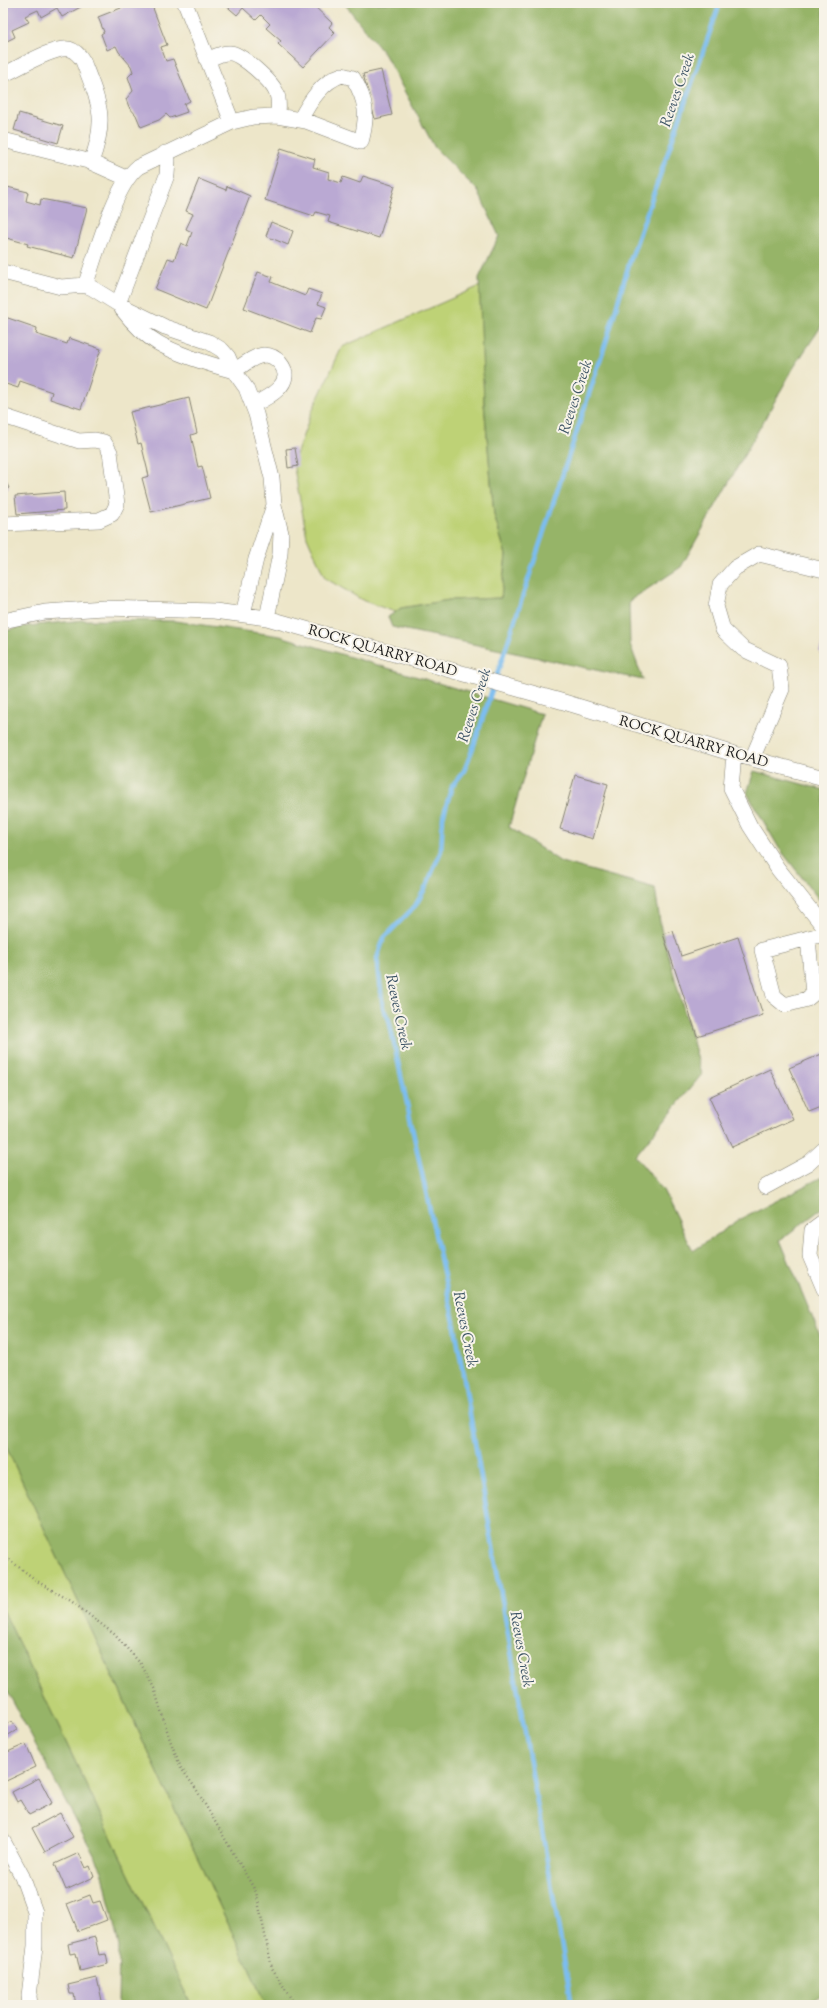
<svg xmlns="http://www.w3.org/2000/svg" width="827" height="2008" font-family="'Sorts Mill Goudy',serif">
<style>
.green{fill:#bed276;stroke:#6d7749}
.forest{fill:#96b467;stroke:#596842}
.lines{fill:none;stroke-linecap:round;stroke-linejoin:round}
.stream{stroke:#7bbdf0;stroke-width:4.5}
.building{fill:#baa9d3}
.minor-casing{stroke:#848172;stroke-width:16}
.path{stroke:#848172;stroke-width:2.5;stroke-dasharray:1 3;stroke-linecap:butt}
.minor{stroke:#fff;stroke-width:15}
.labels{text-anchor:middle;stroke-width:4;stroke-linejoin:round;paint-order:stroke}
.street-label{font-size:14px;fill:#1c1c1c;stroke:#f7f3e8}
.water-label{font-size:15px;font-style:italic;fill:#3d5466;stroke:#f7f3e8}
</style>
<rect width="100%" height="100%" fill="#f7f3e8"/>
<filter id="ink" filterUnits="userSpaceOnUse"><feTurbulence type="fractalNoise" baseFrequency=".025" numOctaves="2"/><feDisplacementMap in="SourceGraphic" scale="8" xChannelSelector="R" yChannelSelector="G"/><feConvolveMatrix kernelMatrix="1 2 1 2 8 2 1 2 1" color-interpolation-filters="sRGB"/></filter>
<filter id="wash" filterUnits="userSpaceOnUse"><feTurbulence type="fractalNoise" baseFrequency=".012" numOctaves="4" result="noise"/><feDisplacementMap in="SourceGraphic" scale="16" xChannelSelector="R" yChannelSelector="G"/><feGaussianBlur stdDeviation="0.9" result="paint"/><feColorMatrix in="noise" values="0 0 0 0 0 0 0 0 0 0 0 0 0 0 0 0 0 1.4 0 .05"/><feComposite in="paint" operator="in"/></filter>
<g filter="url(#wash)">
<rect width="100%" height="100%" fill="#ede6c9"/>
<path class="green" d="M 480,286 L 484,403 L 494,515 L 506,555 L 501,598 L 449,600 L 401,608 L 395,612 L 364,601 L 325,578 L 307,537 L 293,463 L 312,411 L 342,347 Z
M 3,1440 L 266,2005 L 191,2005 L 3,1610 Z"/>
<path class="forest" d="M 344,3 L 824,3 L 824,322 L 794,367 L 681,567 L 629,601 L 630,644 L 643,680 L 392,627 L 388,617 L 401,608 L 449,600 L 501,598 L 506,555 L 494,515 L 484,403 L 479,278 L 499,236 L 478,191 L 435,148 L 385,55 Z
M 83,620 L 175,621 L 280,636 L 542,714 L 509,827 L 561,862 L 655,888 L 661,929 L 702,1074 L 635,1156 L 663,1190 L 693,1251 L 740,1219 L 824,1176 L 824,1207 L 780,1240 L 824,1345 L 824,1993 L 806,2005 L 266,2005 L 3,1440 L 3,632 L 19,627 Z
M 754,771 L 824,790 L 824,906 L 779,848 L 747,793 Z
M 3,1610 L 191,2005 L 118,2005 L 119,1947 L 102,1870 L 3,1683 Z"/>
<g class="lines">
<path class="stream" d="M 572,2005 L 455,1327 L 389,1020 L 383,1008 L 377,958 L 384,938 L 415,906 L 426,887 L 441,851 L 443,817 L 452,786 L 464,771 L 473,748 L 607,339 L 629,264 L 720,3"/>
</g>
<g id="blocks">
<path class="building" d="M 3,3 L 88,3 L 62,17 L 57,8 L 41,17 L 38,10 L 25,16 L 29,22 L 12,30 L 15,37 L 3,43 Z
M 126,3 L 144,3 L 144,5 L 151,3 L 167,45 L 161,47 L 166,61 L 173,59 L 190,101 L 184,104 L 187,112 L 170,118 L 166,114 L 159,120 L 141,127 L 136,115 L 129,107 L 126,99 L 133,91 L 128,77 L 133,72 L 131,66 L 119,52 L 116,46 L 107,50 L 101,34 L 104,32 L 98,17 L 121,8 Z
M 223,3 L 311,3 L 332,23 L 329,27 L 335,33 L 303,67 L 278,44 L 281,41 L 266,28 L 270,24 L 261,15 L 256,20 L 243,8 L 237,15 Z
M 381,70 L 392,115 L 375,119 L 363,74 Z
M 19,113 L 63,126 L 58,143 L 14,130 Z
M 281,148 L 315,159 L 313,167 L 329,172 L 328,179 L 341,183 L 343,177 L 360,183 L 363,176 L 395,186 L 379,238 L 328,222 L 330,216 L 316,212 L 314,216 L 265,200 Z
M 199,179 L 226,190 L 227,186 L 250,196 L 206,310 L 155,289 L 168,258 L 174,260 L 181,243 L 187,246 L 192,232 L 186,229 L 193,214 L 186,211 Z
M 3,186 L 28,192 L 26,201 L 40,205 L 41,199 L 87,208 L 74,258 L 27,246 L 28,244 L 3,237 Z
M 271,222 L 293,231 L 288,245 L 266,236 Z
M 258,272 L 273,277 L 271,282 L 305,296 L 308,289 L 322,294 L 318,304 L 326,307 L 321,319 L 316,318 L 310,333 L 244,308 Z
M 5,317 L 37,328 L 36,334 L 67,344 L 69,338 L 101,349 L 81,409 L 50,399 L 52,392 L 20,381 L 18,388 L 3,383 L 3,323 Z
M 189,398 L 197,433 L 191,435 L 198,467 L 202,466 L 210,498 L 151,512 L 142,478 L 149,476 L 141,443 L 138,444 L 130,412 Z
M 295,448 L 298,466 L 288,468 L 286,449 Z
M 3,476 L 9,488 L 3,491 Z
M 64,492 L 65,510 L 17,514 L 15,496 Z
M 824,637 L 824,653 L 819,652 Z
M 575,775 L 608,784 L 593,839 L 560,829 Z
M 673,931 L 681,956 L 738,937 L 763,1015 L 697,1036 L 663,934 Z
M 824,1053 L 824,1106 L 809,1112 L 789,1068 Z
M 770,1069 L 793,1119 L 732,1147 L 709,1097 Z
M 3,1718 L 6,1724 L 12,1721 L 17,1730 L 3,1738 Z
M 26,1744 L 36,1767 L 6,1781 L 3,1775 L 3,1754 Z
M 39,1778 L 52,1803 L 29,1815 L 20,1800 L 17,1802 L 12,1792 Z
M 60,1813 L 73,1837 L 45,1852 L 32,1828 Z
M 79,1853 L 86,1868 L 90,1866 L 94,1877 L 66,1890 L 55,1864 Z
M 90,1895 L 93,1903 L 100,1901 L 107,1920 L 78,1931 L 67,1904 Z
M 95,1937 L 99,1955 L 106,1954 L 108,1964 L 80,1971 L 76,1953 L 70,1954 L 68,1944 Z
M 97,1978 L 103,2005 L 76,2005 L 74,1994 L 70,1994 L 68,1985 Z"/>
</g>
</g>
<g filter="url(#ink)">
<use href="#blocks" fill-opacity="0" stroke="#848172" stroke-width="1"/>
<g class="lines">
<defs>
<path id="minor" d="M 185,3 L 232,122
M 207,60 C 214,57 222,52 230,53 C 241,53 272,82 276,92 C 280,99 278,109 278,116
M 3,75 C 18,68 54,46 69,49 C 76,51 80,56 83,61 C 99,103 108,118 91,162
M 3,140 L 88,161 L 126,178
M 3,272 L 61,287 L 85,285 L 92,288 L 118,304 L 165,327 L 209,342 L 222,350 L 228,357 L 234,371 L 246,388 L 256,414 L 272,478 L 274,505 L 281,533 L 280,554 L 267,618
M 85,286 C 96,255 114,186 138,167 L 232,122 L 253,117 L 277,116 L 306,121 L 361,142 C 368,116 367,101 353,78 L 342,75 C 322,81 309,103 300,120
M 118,304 L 167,175 L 168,160 L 165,153
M 122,309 C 132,322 144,335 158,343 C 177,354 212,365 234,371 C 242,366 253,356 264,355 C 270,355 276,358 280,363 C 297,383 267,398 253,405
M 3,416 L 79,441 L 95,440 L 104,442 L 110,452 L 117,504 L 112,514 L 99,520 L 3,524
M 243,614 L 256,559 L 274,505
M 3,621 L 45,612 L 104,608 L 215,611 L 267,618 L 564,702 L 734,754 L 824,778
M 734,754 L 731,788 L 750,826 L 778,869 L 824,927
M 752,759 L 782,689 L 779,666 L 743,649 L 723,630 L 716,606 L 720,585 L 735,568 L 759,554 L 824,570
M 808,938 L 813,994 L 807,999 L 785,1005 L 774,996 L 762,950 L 824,934
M 765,1187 L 809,1163 L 824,1149
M 824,1221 L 812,1230 L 810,1256 L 824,1289
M 3,1841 L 22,1876 L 35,1912 L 35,1946 L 29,1996 L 30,2005"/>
</defs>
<use href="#minor" class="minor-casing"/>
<path class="path" d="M 3,1555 L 40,1583 L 71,1601 L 114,1634 L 141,1664 L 154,1688 L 170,1740 L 181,1768 L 196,1789 L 256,1892 L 272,1968 L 295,2005"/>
<use href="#minor" class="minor"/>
</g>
</g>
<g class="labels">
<g class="street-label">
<text transform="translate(383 650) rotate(16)" y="5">ROCK QUARRY ROAD</text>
<text transform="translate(694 741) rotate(16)" y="5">ROCK QUARRY ROAD</text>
</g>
<g class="water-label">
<text transform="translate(677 90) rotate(-71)" y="5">Reeves Creek</text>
<text transform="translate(575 397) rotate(-72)" y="5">Reeves Creek</text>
<text transform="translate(474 705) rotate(-72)" y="5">Reeves Creek</text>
<text transform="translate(399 1012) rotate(78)" y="5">Reeves Creek</text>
<text transform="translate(466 1329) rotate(79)" y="5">Reeves Creek</text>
<text transform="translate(522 1649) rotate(80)" y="5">Reeves Creek</text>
</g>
</g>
<rect width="827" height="2008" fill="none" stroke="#f7f3e8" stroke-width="16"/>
</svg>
